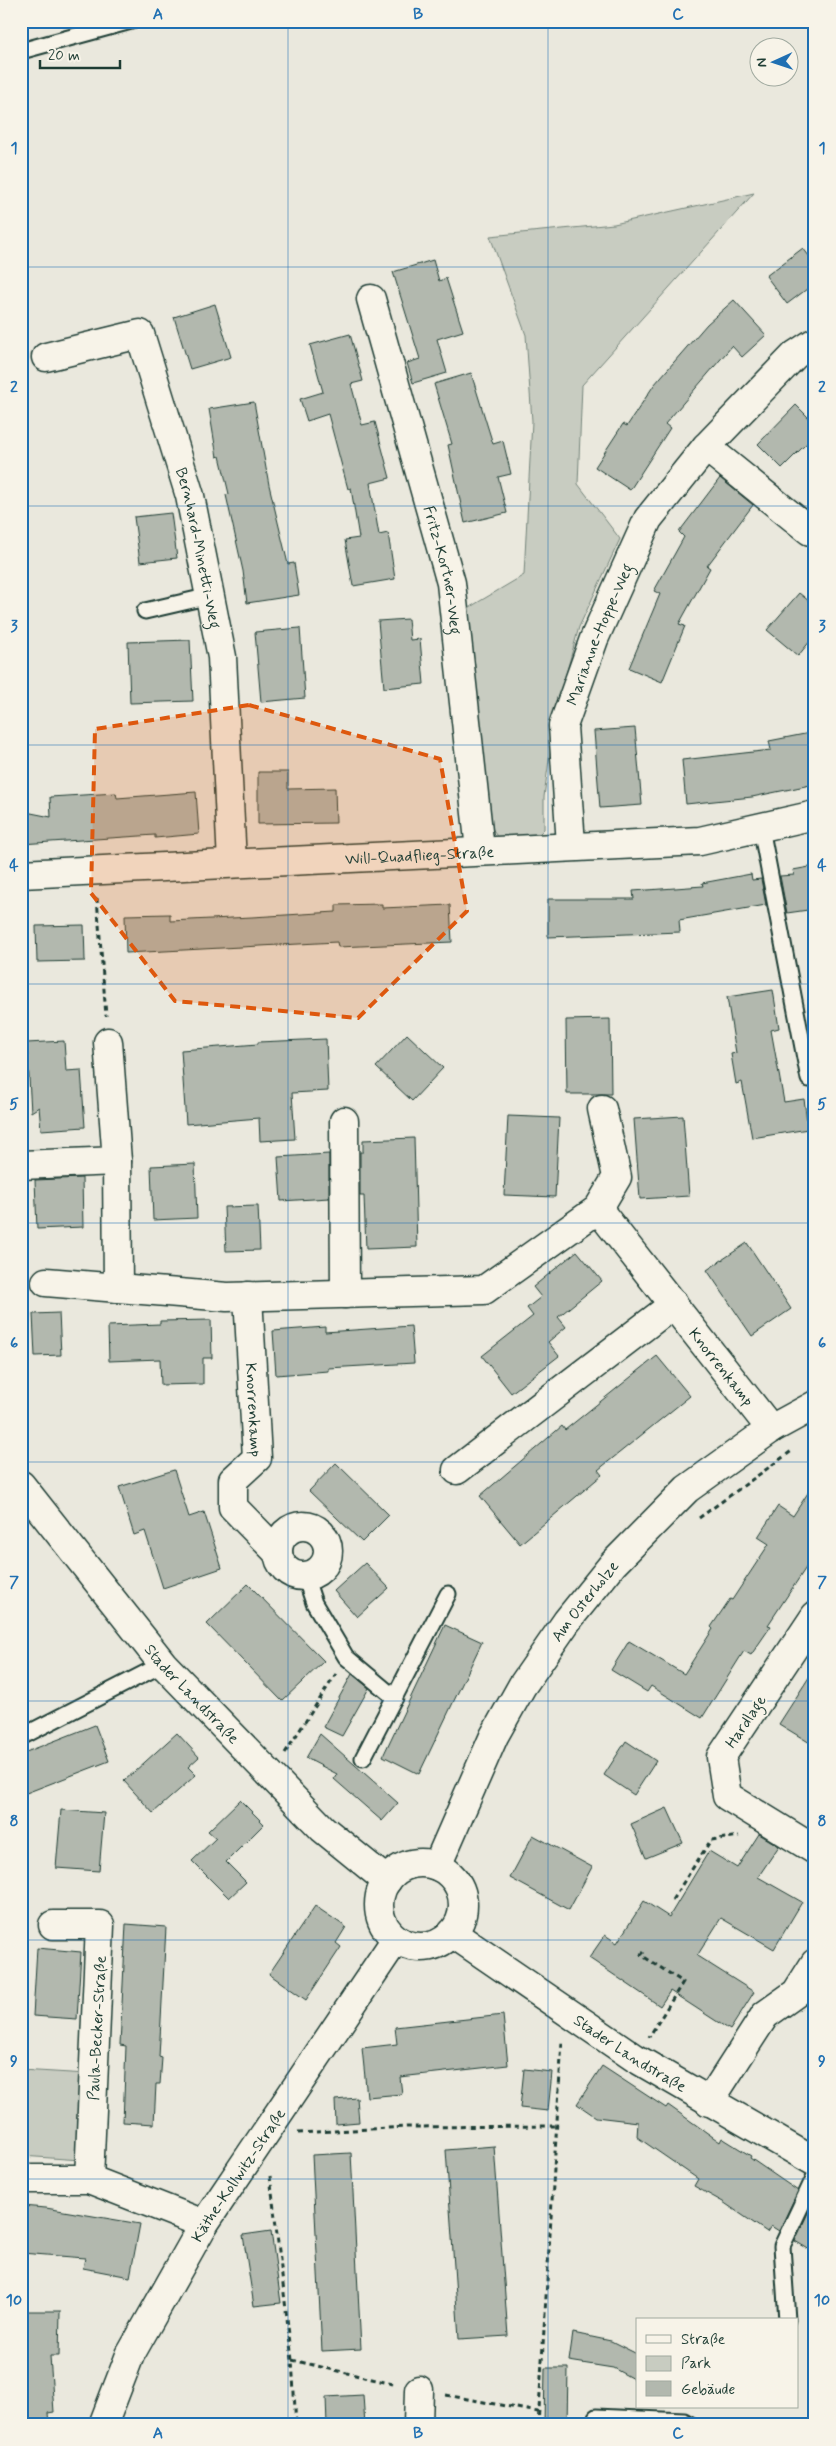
<svg xmlns="http://www.w3.org/2000/svg" width="836" height="2446" font-family="Mynerve,sans-serif">
<style>
.green{fill:#c8ccc1;stroke:#74847a}
.building{fill:#b2b8ae;stroke:#1f3d34}
.lines{fill:none;stroke-linecap:round;stroke-linejoin:round}
.lane-casing{stroke:#1f3d34;stroke-width:19}
.street-casing{stroke:#1f3d34;stroke-width:31}
.secondary-casing{stroke:#1f3d34;stroke-width:31}
.path{stroke:#1f3d34;stroke-width:3;stroke-dasharray:5 4;stroke-linecap:butt}
.lane{stroke:#f7f3e8;stroke-width:15}
.street{stroke:#f7f3e8;stroke-width:28}
.secondary{stroke:#f7f3e8;stroke-width:28}
.marked{fill:#de580e;fill-opacity:0.2;stroke:#de580e;stroke-width:4;stroke-dasharray:10 6;stroke-linejoin:round}
.grid{fill:none;stroke:#1f6fb2;stroke-width:1;stroke-opacity:0.55}
.labels{text-anchor:middle;stroke-width:4;stroke-linejoin:round;paint-order:stroke}
.street-label{font-size:16px;fill:#1f3d34;stroke:#f7f3e8}
.neatline{fill:none;stroke:#1f6fb2;stroke-width:2}
.grid-label{font-size:16px;text-anchor:middle;font-weight:bold;fill:#1f6fb2}
</style>
<rect width="100%" height="100%" fill="#eae8dd"/>
<filter id="ink" filterUnits="userSpaceOnUse"><feTurbulence type="fractalNoise" baseFrequency=".02" numOctaves="2"/><feDisplacementMap in="SourceGraphic" scale="10" xChannelSelector="R" yChannelSelector="G"/><feConvolveMatrix kernelMatrix="1 2 1 2 8 2 1 2 1" color-interpolation-filters="sRGB"/></filter>
<g filter="url(#ink)">
<path class="green" d="M 754,193 L 582,385 L 578,484 L 620,539 L 579,627 L 555,714 L 544,797 L 544,829 L 537,836 L 497,837 L 482,809 L 465,610 L 524,575 L 532,421 L 526,335 L 490,236 L 614,224 Z
M 21,2070 L 87,2074 L 81,2160 L 21,2156 Z"/>
<path class="building" d="M 803,248 L 815,264 L 815,283 L 787,304 L 766,276 Z
M 433,260 L 439,281 L 446,278 L 463,331 L 437,339 L 447,373 L 413,383 L 407,363 L 420,359 L 393,272 Z
M 734,300 L 766,335 L 742,357 L 732,346 L 665,424 L 670,428 L 630,490 L 595,467 L 623,424 L 627,426 L 654,385 L 707,324 Z
M 215,304 L 231,357 L 190,369 L 174,317 Z
M 350,334 L 363,381 L 351,384 L 362,425 L 375,422 L 390,478 L 370,483 L 379,535 L 388,533 L 395,579 L 353,586 L 345,540 L 359,538 L 351,488 L 348,489 L 328,414 L 307,421 L 300,399 L 323,392 L 310,345 Z
M 471,373 L 493,444 L 503,441 L 511,474 L 498,477 L 507,513 L 465,523 L 448,445 L 452,444 L 434,384 Z
M 254,402 L 269,485 L 288,564 L 294,563 L 299,595 L 247,603 L 243,571 L 226,495 L 229,494 L 220,456 L 217,457 L 209,409 Z
M 796,405 L 815,424 L 815,435 L 782,468 L 758,444 Z
M 720,478 L 753,505 L 707,566 L 710,568 L 679,624 L 685,626 L 662,682 L 629,668 L 660,594 L 654,591 L 684,537 L 679,532 Z
M 171,513 L 177,558 L 140,562 L 134,517 Z
M 799,593 L 815,606 L 815,635 L 798,656 L 767,630 Z
M 408,619 L 410,640 L 420,639 L 424,684 L 384,688 L 378,621 Z
M 300,628 L 305,698 L 261,702 L 255,632 Z
M 190,640 L 193,701 L 130,703 L 128,642 Z
M 635,728 L 642,805 L 600,808 L 594,731 Z
M 815,732 L 815,784 L 752,797 L 686,804 L 682,760 L 771,750 L 769,741 Z
M 258,772 L 288,772 L 288,789 L 335,788 L 336,823 L 258,824 Z
M 196,792 L 199,834 L 155,838 L 155,835 L 21,844 L 21,811 L 51,817 L 50,797 L 116,793 L 117,798 Z
M 815,866 L 815,909 L 787,913 L 780,876 L 794,875 L 793,870 Z
M 751,874 L 752,880 L 761,879 L 766,905 L 679,920 L 680,932 L 548,937 L 548,899 L 634,899 L 633,891 L 703,886 L 702,883 Z
M 382,904 L 382,908 L 450,905 L 452,942 L 338,947 L 337,942 L 126,953 L 125,915 L 170,914 L 170,921 L 252,917 L 336,912 L 336,905 Z
M 84,925 L 85,961 L 37,962 L 36,926 Z
M 773,990 L 779,1028 L 771,1030 L 784,1102 L 804,1099 L 808,1129 L 752,1138 L 742,1082 L 736,1084 L 731,1054 L 736,1053 L 727,997 Z
M 610,1019 L 611,1094 L 567,1094 L 566,1020 Z
M 407,1034 L 443,1068 L 412,1101 L 376,1067 Z
M 326,1039 L 328,1091 L 292,1093 L 295,1139 L 260,1141 L 259,1118 L 186,1124 L 181,1050 L 258,1044 L 258,1042 Z
M 64,1041 L 66,1071 L 81,1070 L 85,1127 L 41,1130 L 39,1107 L 31,1112 L 27,1043 Z
M 508,1116 L 559,1118 L 555,1197 L 504,1195 Z
M 683,1116 L 689,1196 L 640,1199 L 634,1119 Z
M 414,1138 L 417,1247 L 366,1249 L 364,1196 L 360,1196 L 360,1152 L 363,1152 L 363,1140 Z
M 329,1154 L 329,1198 L 281,1201 L 278,1157 Z
M 195,1164 L 197,1218 L 153,1220 L 151,1166 Z
M 82,1178 L 83,1227 L 37,1229 L 35,1180 Z
M 258,1206 L 260,1250 L 226,1251 L 224,1207 Z
M 747,1243 L 791,1309 L 752,1336 L 707,1270 Z
M 577,1251 L 602,1281 L 558,1317 L 566,1327 L 548,1342 L 559,1356 L 511,1393 L 482,1356 L 533,1316 L 527,1308 L 541,1297 L 533,1287 Z
M 59,1313 L 61,1355 L 35,1356 L 33,1314 Z
M 211,1320 L 212,1358 L 203,1358 L 203,1384 L 161,1385 L 160,1359 L 109,1361 L 108,1326 L 160,1324 L 160,1321 Z
M 411,1326 L 414,1363 L 328,1368 L 328,1371 L 276,1375 L 273,1331 L 325,1327 L 325,1332 Z
M 657,1356 L 690,1396 L 598,1470 L 602,1475 L 520,1544 L 480,1496 L 562,1426 L 565,1430 Z
M 336,1463 L 389,1515 L 362,1542 L 309,1491 Z
M 174,1470 L 189,1517 L 204,1512 L 222,1568 L 163,1588 L 145,1531 L 134,1535 L 119,1487 Z
M 815,1482 L 815,1554 L 768,1625 L 771,1626 L 751,1655 L 744,1651 L 702,1718 L 651,1686 L 647,1692 L 611,1670 L 629,1641 L 684,1674 L 713,1629 L 711,1627 L 730,1599 L 732,1600 L 769,1544 L 758,1537 L 778,1506 L 793,1516 Z
M 365,1563 L 389,1588 L 357,1617 L 334,1591 Z
M 248,1584 L 324,1661 L 282,1701 L 207,1624 Z
M 445,1625 L 482,1642 L 419,1774 L 383,1756 Z
M 815,1668 L 815,1746 L 779,1724 Z
M 352,1674 L 369,1688 L 342,1736 L 323,1727 Z
M 95,1725 L 109,1761 L 21,1795 L 21,1754 Z
M 177,1733 L 199,1757 L 188,1767 L 196,1775 L 153,1813 L 124,1781 Z
M 320,1734 L 398,1803 L 382,1821 L 334,1779 L 337,1774 L 306,1758 Z
M 626,1741 L 656,1761 L 634,1795 L 604,1775 Z
M 240,1800 L 264,1824 L 226,1862 L 246,1882 L 229,1898 L 192,1861 L 216,1838 L 208,1831 Z
M 667,1808 L 683,1843 L 646,1858 L 631,1824 Z
M 61,1810 L 104,1813 L 99,1871 L 56,1868 Z
M 759,1834 L 779,1846 L 758,1877 L 802,1902 L 774,1949 L 721,1918 L 697,1956 L 754,1992 L 730,2030 L 670,1991 L 660,2006 L 589,1958 L 605,1935 L 617,1943 L 644,1901 L 669,1917 L 709,1851 L 737,1868 Z
M 533,1835 L 592,1867 L 569,1910 L 510,1878 Z
M 315,1906 L 346,1927 L 336,1943 L 341,1947 L 306,2000 L 269,1974 Z
M 126,1924 L 166,1927 L 159,2057 L 162,2058 L 160,2084 L 156,2084 L 154,2124 L 123,2122 L 126,2046 L 120,2045 Z
M 37,1948 L 81,1952 L 77,2019 L 33,2016 Z
M 503,2015 L 508,2065 L 400,2077 L 402,2094 L 367,2097 L 362,2048 L 397,2044 L 395,2027 Z
M 602,2066 L 666,2108 L 668,2105 L 720,2142 L 722,2138 L 751,2156 L 750,2158 L 798,2191 L 779,2231 L 771,2226 L 767,2232 L 723,2202 L 694,2186 L 698,2179 L 637,2137 L 638,2122 L 596,2117 L 577,2104 Z
M 524,2069 L 552,2072 L 548,2111 L 520,2108 Z
M 357,2098 L 359,2122 L 336,2124 L 335,2100 Z
M 494,2146 L 508,2336 L 459,2339 L 446,2150 Z
M 351,2153 L 361,2349 L 322,2351 L 312,2155 Z
M 813,2202 L 815,2203 L 815,2253 L 795,2241 Z
M 21,2206 L 46,2208 L 140,2224 L 130,2277 L 83,2268 L 85,2258 L 21,2253 Z
M 271,2231 L 281,2303 L 254,2306 L 243,2235 Z
M 21,2311 L 60,2311 L 59,2356 L 50,2356 L 54,2412 L 48,2413 L 49,2425 L 21,2425 Z
M 573,2333 L 611,2341 L 637,2354 L 637,2381 L 613,2368 L 569,2361 Z
M 545,2368 L 568,2368 L 567,2425 L 544,2425 Z
M 363,2395 L 365,2425 L 327,2425 L 326,2397 Z"/>
<g class="lines">
<defs>
<path id="lane" d="M 21,51 L 131,21
M 145,611 L 210,596
M 761,828 L 809,1079
M 305,1576 L 314,1603 L 346,1657 L 395,1698
M 21,1737 L 163,1664
M 363,1758 L 448,1594
M 787,2320 L 782,2246 L 815,2176
M 596,2417 L 684,2421 L 691,2425"/>
<g id="street">
<path id="s1" d="M 371,299 L 451,583 L 480,850"/>
<path id="s2" d="M 46,357 L 140,334 L 190,496 L 222,657 L 232,863"/>
<path d="M 706,447 L 810,531"/>
<path id="s3" d="M 571,845 L 563,726 L 594,639 L 648,519 L 706,447 L 795,355 L 815,342"/>
<path id="s4" d="M 21,874 L 700,841 L 815,815"/>
<path d="M 108,1042 L 117,1161 L 118,1288"/>
<path d="M 344,1121 L 345,1294"/>
<path d="M 21,1165 L 117,1161"/>
<path d="M 598,1209 L 617,1177 L 602,1109"/>
<path id="s5" d="M 46,1282 L 227,1297 L 484,1290 L 598,1209 L 771,1429"/>
<path id="s6" d="M 248,1296 L 257,1458 L 233,1480 L 233,1507 L 278,1553"/>
<path d="M 457,1470 L 674,1304"/>
<circle cx="303" cy="1551" r="25"/>
<path d="M 815,1616 L 721,1757 L 727,1796 L 815,1850"/>
<path d="M 53,1925 L 100,1925 L 89,2179"/>
<path d="M 709,2102 L 765,2015 L 796,1993 L 815,1963"/>
<path d="M 21,2179 L 89,2179 L 204,2224"/>
<path id="s7" d="M 103,2425 L 130,2355 L 204,2224 L 396,1939"/>
<path d="M 418,2425 L 419,2390"/>
</g>
<g id="secondary">
<path id="s8" d="M 21,1485 L 163,1664 L 323,1829 L 387,1881"/>
<circle cx="421" cy="1905" r="42"/>
<path id="s9" d="M 437,1866 L 494,1736 L 522,1686 L 567,1621 L 613,1564 L 687,1489 L 771,1429 L 815,1405"/>
<path id="s10" d="M 452,1933 L 635,2058 L 815,2162"/>
</g>
</defs>
<use href="#lane" class="lane-casing"/>
<use href="#street" class="street-casing"/>
<use href="#secondary" class="secondary-casing"/>
<path class="path" d="M 97,898 L 106,1016
M 699,1518 L 793,1450
M 285,1753 L 336,1674
M 672,1900 L 711,1840 L 739,1836
M 644,1952 L 641,1955 L 683,1982 L 649,2037
M 298,2133 L 408,2127 L 557,2126
M 270,2176 L 292,2360 L 296,2425
M 292,2360 L 393,2384
M 446,2395 L 538,2412
M 538,2425 L 562,2041"/>
<use href="#lane" class="lane"/>
<use href="#street" class="street"/>
<use href="#secondary" class="secondary"/>
</g>
</g>
<path class="marked" d="M 249,705 L 440,759 L 467,911 L 358,1018 L 175,1001 L 91,893 L 95,729 Z"/>
<path class="grid" d="M 288,21 L 288,2425M 548,21 L 548,2425M 21,267 L 815,267M 21,506 L 815,506M 21,745 L 815,745M 21,984 L 815,984M 21,1223 L 815,1223M 21,1462 L 815,1462M 21,1701 L 815,1701M 21,1940 L 815,1940M 21,2179 L 815,2179"/>
<g class="labels">
<g class="street-label">
<text dy="6" stroke="none"><textPath href="#s2" startOffset="319">Bernhard-Minetti-Weg</textPath></text>
<text dy="6" stroke="none"><textPath href="#s1" startOffset="281">Fritz-Kortner-Weg</textPath></text>
<text dy="6" stroke="none"><textPath href="#s3" startOffset="218">Marianne-Hoppe-Weg</textPath></text>
<text dy="6" stroke="none"><textPath href="#s4" startOffset="399">Will-Quadflieg-Straße</textPath></text>
<text dy="6" stroke="none"><textPath href="#s5" startOffset="779">Knorrenkamp</textPath></text>
<text dy="6" stroke="none"><textPath href="#s6" startOffset="114">Knorrenkamp</textPath></text>
<text dy="6" stroke="none"><textPath href="#s9" startOffset="305">Am Osterholze</textPath></text>
<text dy="6" stroke="none"><textPath href="#s8" startOffset="270">Stader Landstraße</textPath></text>
<text transform="translate(745 1721) rotate(-56)" y="6">Hardlage</text>
<text transform="translate(96 2028) rotate(-87)" y="6">Paula-Becker-Straße</text>
<text dy="6" stroke="none"><textPath href="#s10" startOffset="215">Stader Landstraße</textPath></text>
<text dy="6" stroke="none"><textPath href="#s7" startOffset="285">Käthe-Kollwitz-Straße</textPath></text>
</g>
</g>
<rect width="836" height="2446" fill="none" stroke="#f7f3e8" stroke-width="55"/>
<rect x="636" y="2318" width="162" height="90" fill="#f7f3e8" stroke="#a1aaa0"/>
<rect x="646" y="2335" width="25" height="8" fill="#f7f3e8" stroke="#a1aaa0"/>
<text x="681" y="2344" font-size="15" fill="#1f3d34">Straße</text>
<rect x="646" y="2356" width="25" height="15" fill="#c8ccc1" stroke="#a1aaa0"/>
<text x="681" y="2368" font-size="15" fill="#1f3d34">Park</text>
<rect x="646" y="2381" width="25" height="15" fill="#b2b8ae" stroke="#a1aaa0"/>
<text x="681" y="2394" font-size="15" fill="#1f3d34">Gebäude</text>
<g transform="translate(774 62) rotate(267)"><circle r="24" fill="#f7f3e8" stroke="#a1aaa0"/>
<path d="M0-4L9 19L0 12L-9 19Z" fill="#1f6fb2"/>
<text y="-8" font-size="14" font-weight="bold" text-anchor="middle" fill="#1f3d34">N</text>
</g>
<path d="M40 60v8h80v-8" fill="none" stroke="#1f3d34" stroke-width="2.5"/>
<text x="48" y="60" font-size="15" fill="#1f3d34" stroke="#f7f3e8" stroke-width="4" paint-order="stroke">20 m</text>
<rect x="28" y="28" width="780" height="2390" class="neatline"/>
<g class="grid-label">
<text x="158" y="19">A</text>
<text x="418" y="19">B</text>
<text x="678" y="19">C</text>
<text x="14" y="153">1</text>
<text x="822" y="153">1</text>
<text x="14" y="392">2</text>
<text x="822" y="392">2</text>
<text x="14" y="631">3</text>
<text x="822" y="631">3</text>
<text x="14" y="870">4</text>
<text x="822" y="870">4</text>
<text x="14" y="1109">5</text>
<text x="822" y="1109">5</text>
<text x="14" y="1348">6</text>
<text x="822" y="1348">6</text>
<text x="14" y="1587">7</text>
<text x="822" y="1587">7</text>
<text x="14" y="1826">8</text>
<text x="822" y="1826">8</text>
<text x="14" y="2066">9</text>
<text x="822" y="2066">9</text>
<text x="14" y="2305">10</text>
<text x="822" y="2305">10</text>
<text x="158" y="2438">A</text>
<text x="418" y="2438">B</text>
<text x="678" y="2438">C</text>
</g>
</svg>
